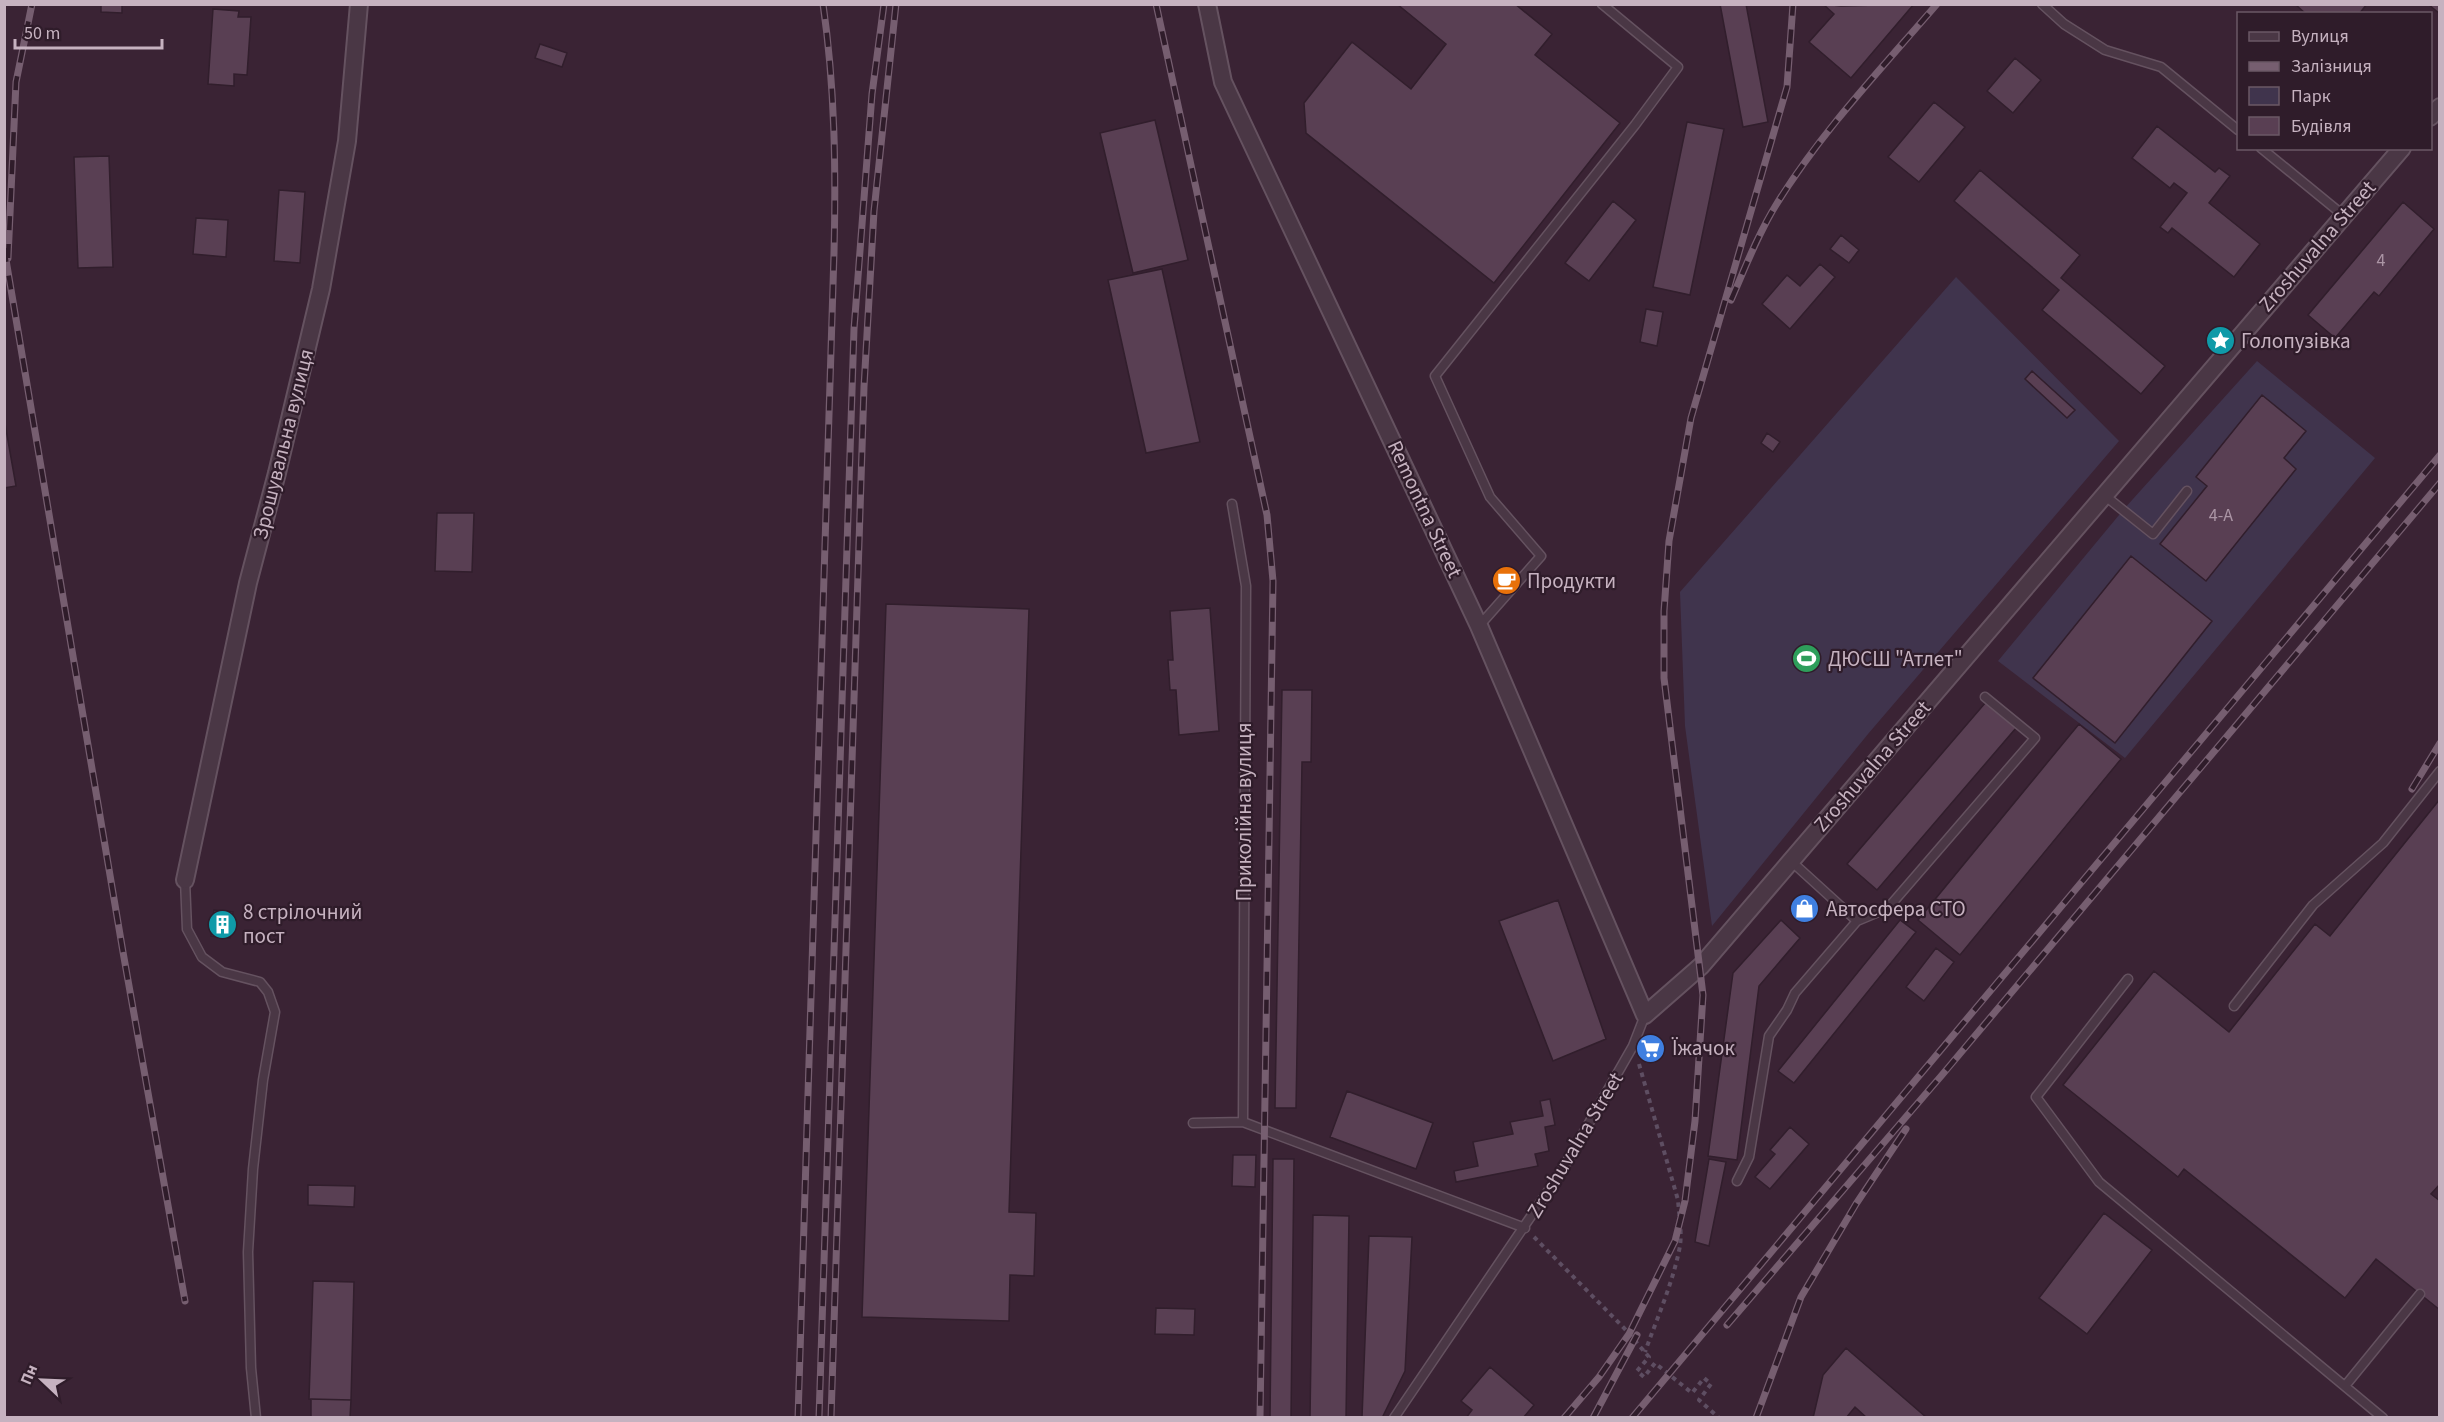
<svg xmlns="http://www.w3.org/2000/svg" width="2444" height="1422" font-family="'Source Sans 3',sans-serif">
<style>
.green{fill:#40344d}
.building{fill:#593f53;stroke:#311e2c;stroke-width:1.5}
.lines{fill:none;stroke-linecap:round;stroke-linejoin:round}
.lane-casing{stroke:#655260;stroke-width:11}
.street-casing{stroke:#655260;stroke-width:20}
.path{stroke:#5e4e62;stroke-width:4;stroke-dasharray:4.5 4.5;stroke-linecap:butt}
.lane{stroke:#4a3745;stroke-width:8}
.street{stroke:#4a3745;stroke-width:16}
.rail-casing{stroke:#765e70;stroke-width:7}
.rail{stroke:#2f1c2a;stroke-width:4.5;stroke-dasharray:14;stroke-linecap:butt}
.labels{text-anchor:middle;stroke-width:4.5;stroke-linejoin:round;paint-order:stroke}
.number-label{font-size:18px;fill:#ab95a5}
.street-label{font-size:21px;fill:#c6b2c0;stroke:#2f1c2a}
.poi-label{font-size:21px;fill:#c6b2c0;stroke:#2f1c2a;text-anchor:start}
</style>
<rect width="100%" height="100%" fill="#3a2334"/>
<path class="green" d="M 1956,277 L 2119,441 L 1868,734 L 1712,926 L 1685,726 L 1680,592 Z
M 2257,361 L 2375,458 L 2125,758 L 1998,661 L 2124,509 Z"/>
<path class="building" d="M 101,4 L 122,4 L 122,13 L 101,12 Z
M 1397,4 L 1515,4 L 1552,34 L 1535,55 L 1620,123 L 1494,283 L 1306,133 L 1304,103 L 1352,42 L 1411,89 L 1446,44 Z
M 1720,4 L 1746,4 L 1768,122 L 1743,127 Z
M 1823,4 L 1841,6 L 1914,4 L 1851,78 L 1809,42 L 1834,14 Z
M 2295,4 L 2367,4 L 2359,14 L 2306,14 Z
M 2428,4 L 2440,4 L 2440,14 Z
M 213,9 L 239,11 L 238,17 L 251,17 L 247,75 L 234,74 L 234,86 L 208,84 Z
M 540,44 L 567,53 L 562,67 L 535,58 Z
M 2015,58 L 2041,80 L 2013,113 L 1987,91 Z
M 1934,102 L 1965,127 L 1919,182 L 1888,157 Z
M 1155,120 L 1188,260 L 1133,273 L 1100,133 Z
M 1687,122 L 1724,129 L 1690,295 L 1653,287 Z
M 2157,126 L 2215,172 L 2219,168 L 2230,176 L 2209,203 L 2260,244 L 2234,277 L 2172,228 L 2168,233 L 2160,227 L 2187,193 L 2174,183 L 2170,188 L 2132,158 Z
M 109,156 L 113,267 L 78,268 L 74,157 Z
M 1980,170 L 2080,255 L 2061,278 L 2165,366 L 2141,394 L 2042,310 L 2059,290 L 1954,201 Z
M 279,190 L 305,192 L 300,263 L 274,261 Z
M 1613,201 L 1636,220 L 1589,281 L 1565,263 Z
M 2403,202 L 2434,229 L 2379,296 L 2374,292 L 2335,338 L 2308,315 Z
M 196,218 L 228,220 L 226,257 L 193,254 Z
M 1841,235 L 1859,250 L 1849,263 L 1830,249 Z
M 1820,264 L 1835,277 L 1790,329 L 1762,304 L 1787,275 L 1800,286 Z
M 1162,269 L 1200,442 L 1146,453 L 1108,280 Z
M 1646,309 L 1663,312 L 1657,346 L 1640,342 Z
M 2032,371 L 2075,410 L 2067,418 L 2025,379 Z
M 2262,395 L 2306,431 L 2284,458 L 2296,469 L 2206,581 L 2160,544 L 2207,486 L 2196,477 Z
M 4,418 L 16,486 L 4,488 Z
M 1767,433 L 1780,442 L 1773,452 L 1761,443 Z
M 437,513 L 474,513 L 472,572 L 435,571 Z
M 2131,556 L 2212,621 L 2115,743 L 2033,678 Z
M 886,604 L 1029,609 L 1009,1212 L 1036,1213 L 1034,1276 L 1010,1275 L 1009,1321 L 862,1317 Z
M 1210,608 L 1219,731 L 1179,735 L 1176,690 L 1170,690 L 1168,660 L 1173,660 L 1170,611 Z
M 1282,690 L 1312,690 L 1311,762 L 1302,762 L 1296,1108 L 1275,1108 Z
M 1986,702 L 2016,728 L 1877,890 L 1847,864 Z
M 2079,724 L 2121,759 L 1960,955 L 1918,920 Z
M 2440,799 L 2440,1184 L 2431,1194 L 2440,1201 L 2440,1310 L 2376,1259 L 2345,1298 L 2184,1169 L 2178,1177 L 2063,1085 L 2154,971 L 2229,1032 L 2315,924 L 2330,936 Z
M 1804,896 L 1819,909 L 1807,922 L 1792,909 Z
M 1558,900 L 1606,1039 L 1553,1061 L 1499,921 Z
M 214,910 L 233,912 L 230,938 L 211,936 Z
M 1781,920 L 1800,938 L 1759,986 L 1737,1160 L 1708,1156 L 1733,973 Z
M 1900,920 L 1916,932 L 1794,1083 L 1778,1071 Z
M 1936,948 L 1954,962 L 1924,1001 L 1906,987 Z
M 1347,1091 L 1433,1123 L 1416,1169 L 1330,1137 Z
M 1550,1099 L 1555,1125 L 1545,1127 L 1549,1151 L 1535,1154 L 1538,1166 L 1456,1182 L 1454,1171 L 1478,1166 L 1473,1142 L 1513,1134 L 1510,1122 L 1543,1116 L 1540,1101 Z
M 1790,1127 L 1809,1144 L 1770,1189 L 1755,1177 L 1775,1154 L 1770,1150 Z
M 1233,1155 L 1256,1155 L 1255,1187 L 1232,1186 Z
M 1273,1159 L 1294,1159 L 1291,1418 L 1270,1418 Z
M 1709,1159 L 1726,1162 L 1709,1246 L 1695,1242 Z
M 308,1185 L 355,1186 L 354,1207 L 308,1205 Z
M 2104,1213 L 2152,1250 L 2087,1334 L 2039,1298 Z
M 1313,1215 L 1349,1216 L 1346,1418 L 1310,1418 Z
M 1369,1236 L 1412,1237 L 1405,1371 L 1382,1418 L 1362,1418 Z
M 313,1281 L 354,1282 L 351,1400 L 309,1399 Z
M 1156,1308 L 1195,1309 L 1194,1335 L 1155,1334 Z
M 1846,1348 L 1927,1418 L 1867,1418 L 1855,1407 L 1846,1418 L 1813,1418 L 1823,1375 Z
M 1490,1367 L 1534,1405 L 1523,1418 L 1466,1418 L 1472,1410 L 1461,1401 Z
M 311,1399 L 351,1400 L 350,1418 L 311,1418 Z"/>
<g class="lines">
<defs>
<path id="lane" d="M 2042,4 L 2064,24 L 2105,50 L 2161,67 L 2238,130
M 2261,148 L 2343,215
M 2104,495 L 2153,534 L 2187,491
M 1232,504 L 1246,586 L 1243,1122
M 1479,626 L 1541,556 L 1490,497 L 1435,376 L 1635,125 L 1678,67 L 1602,4
M 185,880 L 187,929 L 202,957 L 222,972 L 260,982 L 268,992 L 275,1012 L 263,1080 L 253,1169 L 248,1252 L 251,1368 L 256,1418
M 1857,921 L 1888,908 L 2035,738 L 1985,697
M 2128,979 L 2036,1097 L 2099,1182 L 2383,1418
M 2234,1006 L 2313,905 L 2383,843 L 2440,771
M 1193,1123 L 1243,1122 L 1525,1228
M 1737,1181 L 1749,1157 L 1769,1036 L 1787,1010 L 1795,993 L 1857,921 L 1791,861
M 2345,1386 L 2420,1294
M 1394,1418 L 1561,1172 L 1633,1046 L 1645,1015"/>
<path id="street" d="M 1207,4 L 1223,82 L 1479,626 L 1645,1015 L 1701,966 L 2402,148
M 2430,117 L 2440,107
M 185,880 L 248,583 L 277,473 L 321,289 L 347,141 L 359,4"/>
</defs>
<use href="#lane" class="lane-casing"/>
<use href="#street" class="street-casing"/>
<path class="path" d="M 1639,1064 L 1678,1200 C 1679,1215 1682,1232 1680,1246 C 1673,1283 1657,1318 1645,1352
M 1534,1237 L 1624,1328 L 1649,1357 L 1637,1371 L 1644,1377 L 1655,1363 L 1692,1393 L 1704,1378 L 1711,1384 L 1699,1400 L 1719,1418"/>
<use href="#lane" class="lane"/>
<use href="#street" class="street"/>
<defs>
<path id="rail" d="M 1156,4 L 1267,515 L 1273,581 L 1260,1418
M 4,248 L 123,952 L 185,1301
M 8,258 L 16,82 L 32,4
M 1731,300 C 1745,268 1758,234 1776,205 C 1821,132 1881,69 1937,4
M 2412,789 L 2440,743
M 1727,1325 L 1942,1075 L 2440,483
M 798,1418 L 834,253 C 836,170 835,87 823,4
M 819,1418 L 854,329 L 872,94 L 884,4
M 831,1418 L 864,387 L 874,211 L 896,4
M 1564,1418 L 1599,1377 L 1629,1334 L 1675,1241 L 1685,1201 L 1695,1121 L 1703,995 L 1664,678 L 1664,611 L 1669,541 L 1691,418 L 1787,87 L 1793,4
M 1593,1418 L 1637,1335
M 1632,1418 L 2440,455
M 1756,1418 L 1801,1297 L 1856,1204 L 1906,1129"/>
</defs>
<use href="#rail" class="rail-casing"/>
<use href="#rail" class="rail"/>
</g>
<defs>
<symbol id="sight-disc" viewBox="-11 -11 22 22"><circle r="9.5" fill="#0f9aa8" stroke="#2f1c2a"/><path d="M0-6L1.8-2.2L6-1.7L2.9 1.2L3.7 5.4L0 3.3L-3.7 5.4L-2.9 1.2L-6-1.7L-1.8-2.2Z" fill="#fff"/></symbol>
<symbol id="cafe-disc" viewBox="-11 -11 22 22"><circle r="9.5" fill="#e8710a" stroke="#2f1c2a"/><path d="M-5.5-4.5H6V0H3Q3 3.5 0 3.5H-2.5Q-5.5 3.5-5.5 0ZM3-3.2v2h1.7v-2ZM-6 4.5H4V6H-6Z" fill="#fff"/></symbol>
<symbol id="stadium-disc" viewBox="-11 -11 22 22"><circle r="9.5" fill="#2e9e5b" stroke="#2f1c2a"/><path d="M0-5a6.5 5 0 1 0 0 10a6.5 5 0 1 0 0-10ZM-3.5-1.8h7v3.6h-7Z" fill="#fff"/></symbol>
<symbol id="shop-disc" viewBox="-11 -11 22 22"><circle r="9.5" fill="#3f7fe0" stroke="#2f1c2a"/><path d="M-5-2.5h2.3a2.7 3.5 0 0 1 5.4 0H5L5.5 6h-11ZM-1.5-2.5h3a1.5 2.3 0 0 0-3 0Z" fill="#fff"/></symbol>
<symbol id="building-disc" viewBox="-11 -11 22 22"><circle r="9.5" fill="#0f9aa8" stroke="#2f1c2a"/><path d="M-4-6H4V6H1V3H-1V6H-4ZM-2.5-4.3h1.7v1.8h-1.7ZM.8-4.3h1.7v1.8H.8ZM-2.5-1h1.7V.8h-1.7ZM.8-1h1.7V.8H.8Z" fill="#fff"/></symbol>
<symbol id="supermarket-disc" viewBox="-11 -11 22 22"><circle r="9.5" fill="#3f7fe0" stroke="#2f1c2a"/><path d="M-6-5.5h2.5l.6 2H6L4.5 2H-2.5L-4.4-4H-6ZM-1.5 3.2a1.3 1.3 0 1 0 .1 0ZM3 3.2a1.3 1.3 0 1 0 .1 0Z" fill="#fff"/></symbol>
</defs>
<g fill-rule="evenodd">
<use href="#sight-disc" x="2204" y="324" width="33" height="33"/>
<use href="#cafe-disc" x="1490" y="564" width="33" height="33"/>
<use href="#stadium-disc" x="1790" y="642" width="33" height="33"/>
<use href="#shop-disc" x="1788" y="892" width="33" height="33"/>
<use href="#building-disc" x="206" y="908" width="33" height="33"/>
<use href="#supermarket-disc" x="1634" y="1032" width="33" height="33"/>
</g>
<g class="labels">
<g class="number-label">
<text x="2381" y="266">4</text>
<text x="2221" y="521">4-А</text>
</g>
<g class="street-label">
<text transform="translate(2317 246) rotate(-49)" y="7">Zroshuvalna Street</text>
<text transform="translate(283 444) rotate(-76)" y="7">Зрошувальна вулиця</text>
<text transform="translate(1425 509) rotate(65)" y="7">Remontna Street</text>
<text transform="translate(1872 766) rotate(-49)" y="7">Zroshuvalna Street</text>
<text transform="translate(1244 812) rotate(-90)" y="7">Приколійна вулиця</text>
<text transform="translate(1575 1145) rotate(-59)" y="7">Zroshuvalna Street</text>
</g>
<g class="poi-label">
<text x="2241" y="348">Голопузівка</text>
<text x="1527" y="588">Продукти</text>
<text x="1828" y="666">ДЮСШ "Атлет"</text>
<text x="1826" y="916">Автосфера СТО</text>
<text x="243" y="919">8 стрілочний<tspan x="243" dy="24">пост</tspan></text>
<text x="1672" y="1055">Їжачок</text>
</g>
</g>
<rect width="2444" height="1422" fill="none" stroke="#c6b2c0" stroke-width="12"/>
<rect x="2237" y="12" width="195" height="138" fill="#2f1c2a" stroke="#6b5866" stroke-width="1.5"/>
<rect x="2249" y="32" width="30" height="9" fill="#4a3745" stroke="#6b5866" stroke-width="1.5"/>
<text x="2291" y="42" font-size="18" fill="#c6b2c0">Вулиця</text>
<rect x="2249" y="62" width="30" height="9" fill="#765e70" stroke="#6b5866" stroke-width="1.5"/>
<text x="2291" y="72" font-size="18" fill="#c6b2c0">Залізниця</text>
<rect x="2249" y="87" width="30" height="18" fill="#40344d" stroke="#6b5866" stroke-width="1.5"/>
<text x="2291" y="102" font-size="18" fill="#c6b2c0">Парк</text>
<rect x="2249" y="117" width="30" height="18" fill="#593f53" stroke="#6b5866" stroke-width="1.5"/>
<text x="2291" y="132" font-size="18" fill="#c6b2c0">Будівля</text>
<g transform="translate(42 1380) rotate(293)" stroke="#2f1c2a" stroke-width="4.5" paint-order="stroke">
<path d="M0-4.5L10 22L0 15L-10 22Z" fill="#c6b2c0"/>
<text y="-9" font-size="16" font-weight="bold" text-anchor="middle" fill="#c6b2c0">Пн</text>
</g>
<path d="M15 39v9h147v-9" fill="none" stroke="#c6b2c0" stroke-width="3"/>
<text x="24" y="39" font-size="18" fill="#c6b2c0" stroke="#2f1c2a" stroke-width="4.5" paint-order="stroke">50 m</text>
</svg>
